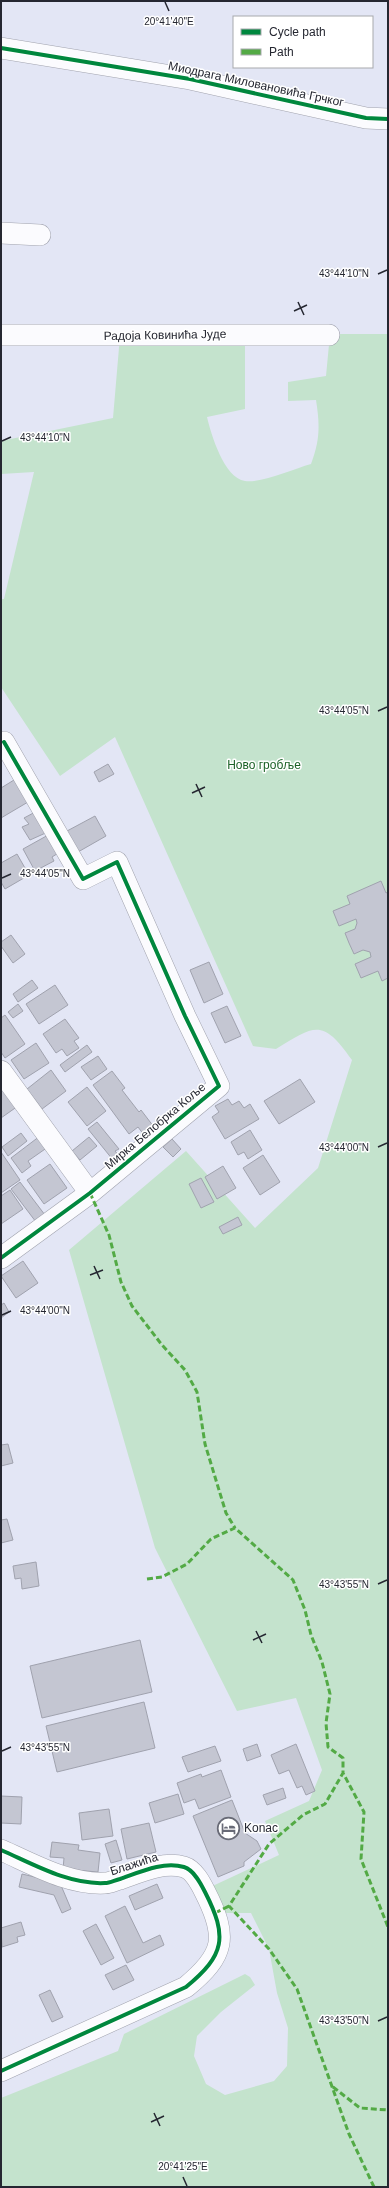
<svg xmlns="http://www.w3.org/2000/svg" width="389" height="2188" font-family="Helvetica,sans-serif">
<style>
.green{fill:#c4e3cd}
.building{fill:#c4c6d2;stroke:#a0a2ae}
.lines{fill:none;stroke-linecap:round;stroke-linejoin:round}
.street-casing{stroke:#a1a3ae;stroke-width:22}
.street{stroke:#fbfbfe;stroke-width:21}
.quiet{stroke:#53aa45;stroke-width:3;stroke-dasharray:6 3;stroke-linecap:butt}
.cycleway-casing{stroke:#fff;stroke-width:6}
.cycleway{stroke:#00873e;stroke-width:4}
.ticks{fill:none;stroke:#252731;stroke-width:1.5}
.labels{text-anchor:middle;stroke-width:3;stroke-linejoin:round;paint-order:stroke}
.street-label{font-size:12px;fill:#252731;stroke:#fff}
.park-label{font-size:12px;fill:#1b6126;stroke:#fff}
.poi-label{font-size:12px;fill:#252731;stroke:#fff;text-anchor:start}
.ticks-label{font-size:10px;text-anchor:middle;fill:#252731;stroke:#fff;stroke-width:3;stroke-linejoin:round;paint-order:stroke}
</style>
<rect width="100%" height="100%" fill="#e3e6f5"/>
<path class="green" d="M 245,334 L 245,409 L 207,417 C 211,434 224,478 245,481 C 263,483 293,469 311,464 C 320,440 320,425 316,400 L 288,401 L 288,382 L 326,376 L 330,334 L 388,334 L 388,2187 L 1,2187 L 1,2098 L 118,2051 L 124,2034 L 245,1974 L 250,1977 L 255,1985 L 221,2012 L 197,2036 L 194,2056 L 206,2084 L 225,2095 L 274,2081 L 287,2066 L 288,2028 L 277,1993 L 269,1949 L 251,1913 L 215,1913 L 204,1890 L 279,1855 L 265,1821 L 309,1801 L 322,1770 L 296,1698 L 237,1711 L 155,1548 L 69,1250 L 186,1151 L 255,1228 L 318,1168 L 352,1060 C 323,1019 316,1024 276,1049 L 253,1046 L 115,737 L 60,776 L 1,687 L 1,599 L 4,599 L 34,472 L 1,474 L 1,441 L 113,418 L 120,336 Z"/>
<path class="building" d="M 108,764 L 114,774 L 99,782 L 94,772 Z
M 14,780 L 28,802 L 1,818 L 1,788 Z
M 39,810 L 50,831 L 30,840 L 22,827 L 29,824 L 24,818 Z
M 95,816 L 106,836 L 78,852 L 67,831 Z
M 50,834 L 60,852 L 52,857 L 54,861 L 35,871 L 23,849 Z
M 17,854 L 29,875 L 5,889 L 1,882 L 1,863 Z
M 381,881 L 386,893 L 388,892 L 388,978 L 382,981 L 378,971 L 361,978 L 355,964 L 371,957 L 370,952 L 363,950 L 354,954 L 349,943 L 345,933 L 355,929 L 357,923 L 356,919 L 339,926 L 333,911 L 350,904 L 347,896 Z
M 11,935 L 25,954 L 13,963 L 1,946 L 1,942 Z
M 209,962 L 223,994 L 204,1003 L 190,970 Z
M 32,980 L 38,988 L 18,1002 L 13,994 Z
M 55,985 L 68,1005 L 39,1024 L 26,1004 Z
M 18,1004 L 23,1011 L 13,1018 L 8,1012 Z
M 227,1006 L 241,1036 L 225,1043 L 211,1013 Z
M 5,1015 L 25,1044 L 5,1058 L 1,1052 L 1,1018 Z
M 65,1019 L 79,1038 L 74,1041 L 79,1048 L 67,1056 L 62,1049 L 56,1053 L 43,1034 Z
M 36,1043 L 49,1063 L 24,1079 L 11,1060 Z
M 87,1045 L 92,1052 L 65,1072 L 60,1065 Z
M 98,1056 L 107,1069 L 91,1080 L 81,1067 Z
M 51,1070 L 66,1091 L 42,1109 L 27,1089 Z
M 112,1071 L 125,1088 L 122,1090 L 139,1112 L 141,1110 L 157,1131 L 147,1139 L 138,1127 L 129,1134 L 93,1085 Z
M 300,1079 L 315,1102 L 279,1124 L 264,1101 Z
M 87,1087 L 106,1111 L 87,1126 L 68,1102 Z
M 6,1088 L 18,1106 L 1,1118 L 1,1091 Z
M 228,1099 L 232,1105 L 239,1101 L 244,1108 L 250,1104 L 259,1119 L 225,1139 L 212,1117 L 219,1112 L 215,1106 Z
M 97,1122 L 119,1149 L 115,1151 L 119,1156 L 113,1160 L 88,1129 Z
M 250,1130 L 262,1150 L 248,1159 L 244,1152 L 238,1155 L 231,1142 Z
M 21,1133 L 27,1141 L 8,1156 L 2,1147 Z
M 40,1136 L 48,1147 L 28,1161 L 31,1166 L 22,1173 L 11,1158 Z
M 89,1137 L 97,1146 L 80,1160 L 72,1151 Z
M 172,1139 L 181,1149 L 173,1157 L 163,1147 Z
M 1,1152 L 20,1180 L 1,1193 Z
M 263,1155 L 280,1182 L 260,1195 L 243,1168 Z
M 50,1164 L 67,1188 L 44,1204 L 27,1180 Z
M 223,1166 L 236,1188 L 217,1199 L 205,1177 Z
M 201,1178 L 214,1202 L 201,1208 L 189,1184 Z
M 20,1182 L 45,1215 L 36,1222 L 11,1189 Z
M 10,1190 L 23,1209 L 1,1224 L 1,1196 Z
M 238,1217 L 242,1225 L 223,1234 L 219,1227 Z
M 23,1261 L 38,1283 L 16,1298 L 1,1276 Z
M 4,1303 L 9,1312 L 1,1318 L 1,1305 Z
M 8,1444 L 13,1463 L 1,1466 L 1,1445 Z
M 7,1519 L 13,1540 L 1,1543 L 1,1520 Z
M 36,1562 L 39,1586 L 22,1589 L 21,1578 L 15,1579 L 13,1566 Z
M 140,1640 L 152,1692 L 42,1718 L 30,1666 Z
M 144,1702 L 155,1748 L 57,1772 L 46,1726 Z
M 257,1744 L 261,1756 L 247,1761 L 243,1749 Z
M 296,1744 L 315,1791 L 306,1795 L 302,1786 L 297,1788 L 289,1770 L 279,1774 L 271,1755 Z
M 215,1746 L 221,1761 L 188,1772 L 182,1757 Z
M 221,1770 L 231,1797 L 199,1809 L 195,1799 L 184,1803 L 177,1783 L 201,1774 L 202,1777 Z
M 283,1788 L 286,1798 L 267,1805 L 263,1795 Z
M 178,1794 L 184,1814 L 155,1823 L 149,1803 Z
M 1,1796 L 22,1797 L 21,1824 L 1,1823 Z
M 232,1800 L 245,1833 L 257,1841 L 261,1849 L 244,1862 L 244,1866 L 218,1877 L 193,1816 Z
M 109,1809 L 113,1836 L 82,1840 L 79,1813 Z
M 149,1823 L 156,1852 L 127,1859 L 121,1829 Z
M 116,1840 L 122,1860 L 111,1863 L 105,1844 Z
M 52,1842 L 79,1845 L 78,1850 L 100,1853 L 98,1872 L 63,1869 L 64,1858 L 50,1857 Z
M 22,1874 L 60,1883 L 71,1909 L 62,1913 L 54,1895 L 19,1887 Z
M 157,1884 L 163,1898 L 135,1910 L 129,1896 Z
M 125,1906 L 143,1943 L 160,1935 L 164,1945 L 127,1963 L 105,1916 Z
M 21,1922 L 25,1935 L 17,1937 L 18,1942 L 2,1947 L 1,1928 Z
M 96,1924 L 114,1958 L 101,1965 L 83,1931 Z
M 126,1965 L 134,1980 L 113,1990 L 105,1975 Z
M 50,1990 L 63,2017 L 52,2022 L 39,1995 Z"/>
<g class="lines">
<defs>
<path id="street" d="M 1,48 L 190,79 L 366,118 L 388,119
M 1,233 L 40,235
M 1,335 L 329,335
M 1,1071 L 90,1193
M 1,1258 L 90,1193 L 219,1086 L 185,1016 L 117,862 L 83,879 L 4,742
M 1,1850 C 33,1864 69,1885 105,1883 C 110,1883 115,1880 120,1879 C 140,1872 163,1861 184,1867 C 194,1870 201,1884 205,1892 C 228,1937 225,1955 186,1987 L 1,2071"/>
</defs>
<use href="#street" class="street-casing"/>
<use href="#street" class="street"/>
<path class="quiet" d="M 90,1193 L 109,1235 L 121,1282 L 132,1306 L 162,1345 L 185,1370 L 197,1392 L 205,1444 L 226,1513 L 235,1528
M 147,1579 L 162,1577 L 187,1564 L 211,1539 L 235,1528 L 293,1580 L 305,1610 L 311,1635 L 322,1662 L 330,1694 L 326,1723 L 328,1747 L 343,1758 L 343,1773
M 215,1913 L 229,1906
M 333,2087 L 360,2108 L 388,2110
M 374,2187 L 349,2134 L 297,1989 L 269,1949 L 229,1906 L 269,1844 L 303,1815 L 325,1804 L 343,1773 L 364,1812 L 361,1859 L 388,1927"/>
<defs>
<path id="cycleway" d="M 1,48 L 190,79 L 366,118 L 388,119
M 1,1258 L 90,1193 L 219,1086 L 185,1016 L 117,862 L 83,879 L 4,742
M 1,1850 C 33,1864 69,1885 105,1883 C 110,1883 115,1880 120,1879 C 140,1872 163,1861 184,1867 C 194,1870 201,1884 205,1892 C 228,1937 225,1955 186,1987 L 1,2071"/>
</defs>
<use href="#cycleway" class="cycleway-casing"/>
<use href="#cycleway" class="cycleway"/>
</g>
<path class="ticks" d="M 165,2 L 169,11M 378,274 L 387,270M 298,302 L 304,315M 294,311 L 307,305M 2,441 L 11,437M 378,711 L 387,707M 196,784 L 202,797M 192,793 L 205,787M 2,878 L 11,874M 378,1147 L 387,1143M 94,1266 L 100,1279M 90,1275 L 103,1270M 2,1315 L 11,1311M 378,1584 L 387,1580M 256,1631 L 262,1643M 253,1640 L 266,1634M 2,1751 L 11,1747M 378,2021 L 387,2017M 154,2113 L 160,2126M 151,2122 L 164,2116M 183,2177 L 187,2186"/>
<defs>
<symbol id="hotel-ring" viewBox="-11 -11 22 22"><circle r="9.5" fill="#fff" stroke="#686a76" stroke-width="1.5"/><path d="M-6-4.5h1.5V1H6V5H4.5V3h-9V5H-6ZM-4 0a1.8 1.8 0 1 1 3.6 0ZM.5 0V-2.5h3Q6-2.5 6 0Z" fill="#686a76"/></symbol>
</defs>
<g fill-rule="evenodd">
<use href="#hotel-ring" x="216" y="1816" width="25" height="25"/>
</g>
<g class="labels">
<g class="street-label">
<text transform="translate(256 84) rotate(12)" y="4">Миодрага Миловановића Грчког</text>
<text transform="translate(165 335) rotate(-1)" y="4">Радоја Ковинића Јуде</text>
<text transform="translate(155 1126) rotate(-40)" y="4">Мирка Белобрка Коље</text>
<text transform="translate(134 1864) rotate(-18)" y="4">Блажића</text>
</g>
<g class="park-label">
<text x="264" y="769">Ново гробље</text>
</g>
<g class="poi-label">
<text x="244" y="1832">Konac</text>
</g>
</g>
<g class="ticks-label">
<text x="169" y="25">20°41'40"E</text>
<text x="344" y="277">43°44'10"N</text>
<text x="45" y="441">43°44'10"N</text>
<text x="344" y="714">43°44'05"N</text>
<text x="45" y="877">43°44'05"N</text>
<text x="344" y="1151">43°44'00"N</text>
<text x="45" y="1314">43°44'00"N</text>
<text x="344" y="1588">43°43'55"N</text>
<text x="45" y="1751">43°43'55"N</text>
<text x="344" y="2024">43°43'50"N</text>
<text x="183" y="2170">20°41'25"E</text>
</g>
<rect width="389" height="2188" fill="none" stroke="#252731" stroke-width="4"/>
<rect x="233" y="16" width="140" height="52" fill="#ffffff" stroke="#a8a9ad"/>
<rect x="241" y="29" width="20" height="6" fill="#00873e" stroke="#a8a9ad"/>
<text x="269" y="36" font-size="12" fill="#252731">Cycle path</text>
<rect x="241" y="49" width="20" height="6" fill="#53aa45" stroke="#a8a9ad"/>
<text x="269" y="56" font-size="12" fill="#252731">Path</text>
</svg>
